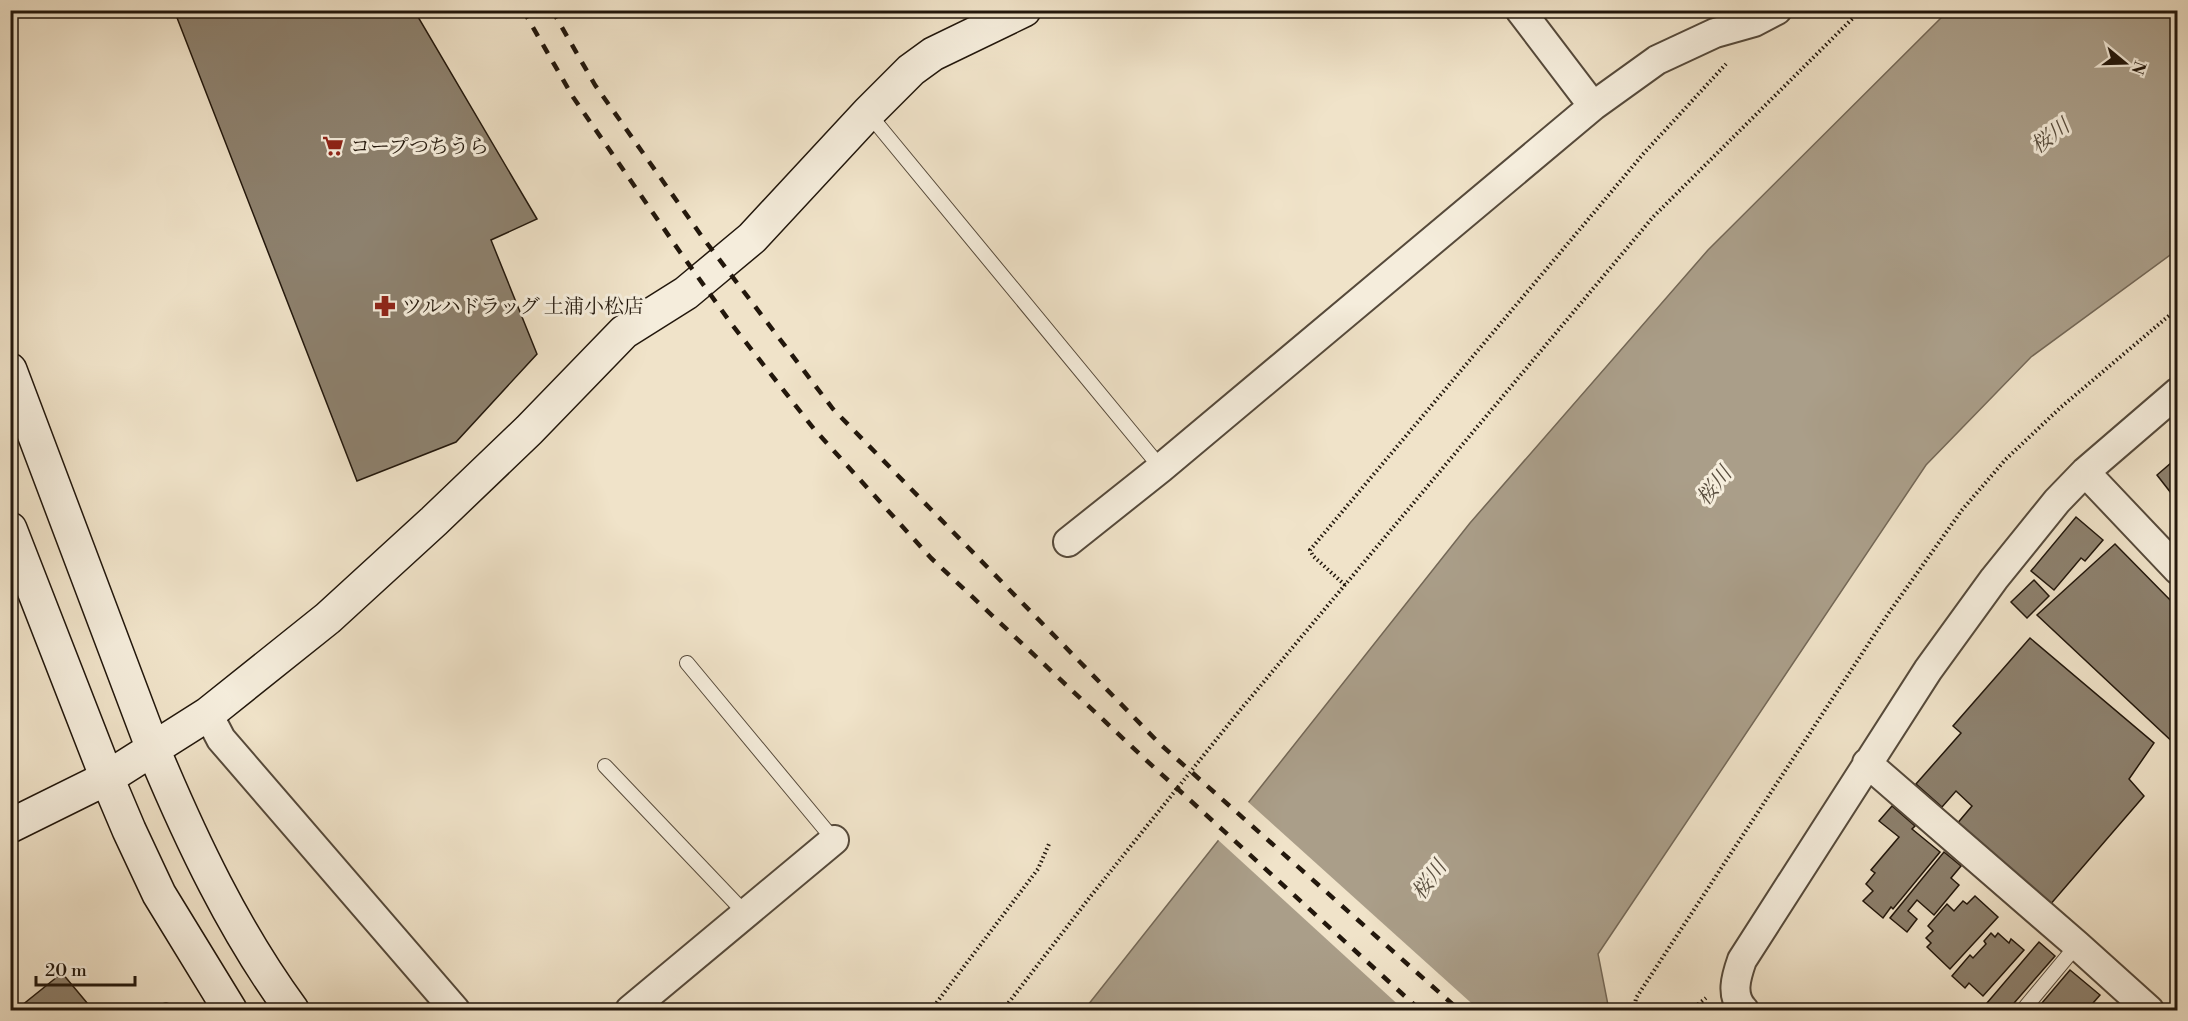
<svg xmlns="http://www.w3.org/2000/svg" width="2188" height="1021" font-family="'Libre Bodoni','Noto Serif JP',serif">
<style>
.water{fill:#aa9e89;stroke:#746857;stroke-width:1.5}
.pier{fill:#f0e3c9}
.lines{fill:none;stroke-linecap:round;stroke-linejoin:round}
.stream{stroke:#746857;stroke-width:10}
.building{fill:#8d816e;stroke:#22170c;stroke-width:1.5}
.lane-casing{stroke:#564a3b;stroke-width:16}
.street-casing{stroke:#564a3b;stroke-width:32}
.secondary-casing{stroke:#22170c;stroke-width:36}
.path{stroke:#22170c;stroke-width:4;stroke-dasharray:1.5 3;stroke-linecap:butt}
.lane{stroke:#f5eddc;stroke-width:14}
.street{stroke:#f5eddc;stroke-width:28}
.secondary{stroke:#f5eddc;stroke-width:33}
.rail{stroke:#22170c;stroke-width:4.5;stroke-dasharray:10 10;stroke-linecap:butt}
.labels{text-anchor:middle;stroke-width:6;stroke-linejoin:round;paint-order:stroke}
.poi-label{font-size:20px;fill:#22170c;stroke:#f5eddc;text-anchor:start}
.water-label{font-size:21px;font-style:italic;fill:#584d3e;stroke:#f5eddc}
</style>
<rect width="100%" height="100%" fill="#f0e3c9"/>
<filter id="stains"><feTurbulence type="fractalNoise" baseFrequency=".00333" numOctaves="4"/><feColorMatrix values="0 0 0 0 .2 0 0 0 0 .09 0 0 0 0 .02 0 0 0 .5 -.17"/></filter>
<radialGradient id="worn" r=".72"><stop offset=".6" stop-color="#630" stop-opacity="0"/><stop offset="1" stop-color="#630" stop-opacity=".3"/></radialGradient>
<path class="water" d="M 1948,11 L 2177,11 L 2177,250 L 2031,357 L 1926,465 L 1598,954 L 1609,1010 L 1084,1010 L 1470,523 L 1708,250 Z"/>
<path class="pier" d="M 1247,801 L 1479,1010 L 1404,1010 L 1217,839 Z"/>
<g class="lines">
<path class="stream" d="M 161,1010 L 166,1007"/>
</g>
<path class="building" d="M 174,10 L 414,10 L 537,219 L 491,240 L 537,354 L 456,442 L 357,481 Z
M 2178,457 L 2178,502 L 2157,475 Z
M 2076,517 L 2103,540 L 2085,561 L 2081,558 L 2054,590 L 2031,571 Z
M 2115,544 L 2178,608 L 2178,747 L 2037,615 Z
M 2034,580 L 2049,596 L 2027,618 L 2011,602 Z
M 2030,638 L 2154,743 L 2129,779 L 2144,796 L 2049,906 L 1956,825 L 1972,806 L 1956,791 L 1942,807 L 1916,784 L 1961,733 L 1953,726 Z
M 1892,806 L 1915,826 L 1912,829 L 1940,852 L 1893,909 L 1891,907 L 1883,918 L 1863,901 L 1873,891 L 1866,884 L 1875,873 L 1871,870 L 1899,837 L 1879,821 Z
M 1944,852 L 1961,866 L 1951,878 L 1959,885 L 1934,915 L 1917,900 L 1908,911 L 1917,919 L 1907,932 L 1890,918 Z
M 1975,896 L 1998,917 L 1950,969 L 1927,947 L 1931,943 L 1926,938 L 1933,931 L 1928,926 L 1947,904 L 1954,911 L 1963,901 L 1967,904 Z
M 1991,933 L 1995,937 L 1998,933 L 2009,943 L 2011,939 L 2024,950 L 1983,996 L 1969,983 L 1965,988 L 1952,976 L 1970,955 L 1973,958 L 1986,944 L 1984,941 Z
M 2039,942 L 2055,956 L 2008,1010 L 1981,1010 Z
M 2070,970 L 2100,995 L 2087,1010 L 2036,1010 Z
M 62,973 L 93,1010 L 16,1010 Z"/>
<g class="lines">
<defs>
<path id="lane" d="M 868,113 L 1161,468
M 687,663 L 834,840
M 605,766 L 746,914
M 2023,1010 L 2077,945"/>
<path id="street" d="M 1520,10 L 1593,106
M 2085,472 L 2178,570
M 1068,542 L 1161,468 L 1593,106 L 1657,60 L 1715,33 L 1754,22 L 1777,10
M 208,714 L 221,739 L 455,1010
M 1867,763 L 2077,945 L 2149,1010
M 630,1010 L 834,840
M 1744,1010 C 1730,996 1736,977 1742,960 L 1928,670 L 1994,579 L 2057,501 L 2085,472 L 2178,392"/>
<path id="secondary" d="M 10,370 L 153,749 C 191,840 234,931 292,1010
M 10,529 L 107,778 L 129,830 L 159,894 L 230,1010
M 10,826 L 107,778 L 208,714 L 328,618 L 434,521 L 529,430 L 624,332 L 686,293 L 752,238 L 868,113 L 911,70 L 933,54 L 1024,10"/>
</defs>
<use href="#lane" class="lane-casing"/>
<use href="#street" class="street-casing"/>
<use href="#secondary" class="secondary-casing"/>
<path class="path" d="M 1345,585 L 1313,556 L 1310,550 L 1644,153 L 1726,64
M 931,1010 L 1038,869 L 1049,844
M 1003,1010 L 1090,897 L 1236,715 L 1653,217 L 1861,10
M 1634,1010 L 1636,998 L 1888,614 L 1962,510 L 2005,460 L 2060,408 L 2178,308
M 1691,1010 L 1706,998"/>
<use href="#lane" class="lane"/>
<use href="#street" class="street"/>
<use href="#secondary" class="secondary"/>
<path class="rail" d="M 523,10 L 573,97 L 680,252 L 733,326 L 814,429 L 931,558 L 1146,760 L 1420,1010
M 552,10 L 595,85 L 703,238 L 833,409 L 1160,744 L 1459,1010"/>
</g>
<defs>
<symbol id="supermarket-bare" viewBox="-9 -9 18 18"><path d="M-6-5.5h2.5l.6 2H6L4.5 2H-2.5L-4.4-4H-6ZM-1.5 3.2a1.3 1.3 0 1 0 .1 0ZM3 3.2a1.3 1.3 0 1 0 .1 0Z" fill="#8f2418" stroke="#f5eddc" stroke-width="2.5" paint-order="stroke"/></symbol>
<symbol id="pharmacy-bare" viewBox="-9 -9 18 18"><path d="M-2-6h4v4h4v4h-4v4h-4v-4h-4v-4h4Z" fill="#8f2418" stroke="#f5eddc" stroke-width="2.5" paint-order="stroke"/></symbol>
</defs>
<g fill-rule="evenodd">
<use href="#supermarket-bare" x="318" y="131" width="30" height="30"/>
<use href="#pharmacy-bare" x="370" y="291" width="30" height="30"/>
</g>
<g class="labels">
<g class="poi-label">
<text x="350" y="153">コープつちうら</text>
<text x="402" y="313">ツルハドラッグ 土浦小松店</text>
</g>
<g class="water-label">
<text transform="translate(2050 136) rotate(-37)" y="7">桜川</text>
<text transform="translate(1714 486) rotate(-52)" y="7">桜川</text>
<text transform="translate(1429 880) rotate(-54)" y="7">桜川</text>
</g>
</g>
<rect width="2188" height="1021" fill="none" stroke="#f0e3c9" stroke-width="36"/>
<rect x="12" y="12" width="2164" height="997" fill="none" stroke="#22170c" stroke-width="3"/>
<rect x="18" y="18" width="2152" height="985" fill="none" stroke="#22170c" stroke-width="1.5"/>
<g transform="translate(2125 63) rotate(109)" stroke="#f5eddc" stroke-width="4.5" paint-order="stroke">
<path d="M0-4.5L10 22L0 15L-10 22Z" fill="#22170c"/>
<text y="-9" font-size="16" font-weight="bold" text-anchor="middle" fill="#22170c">N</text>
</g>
<path d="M36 976v9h99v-9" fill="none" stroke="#22170c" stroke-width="3"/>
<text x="45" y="976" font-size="18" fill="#22170c" stroke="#f5eddc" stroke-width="4.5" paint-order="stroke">20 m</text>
<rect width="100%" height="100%" filter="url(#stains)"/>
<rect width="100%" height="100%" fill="url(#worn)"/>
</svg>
